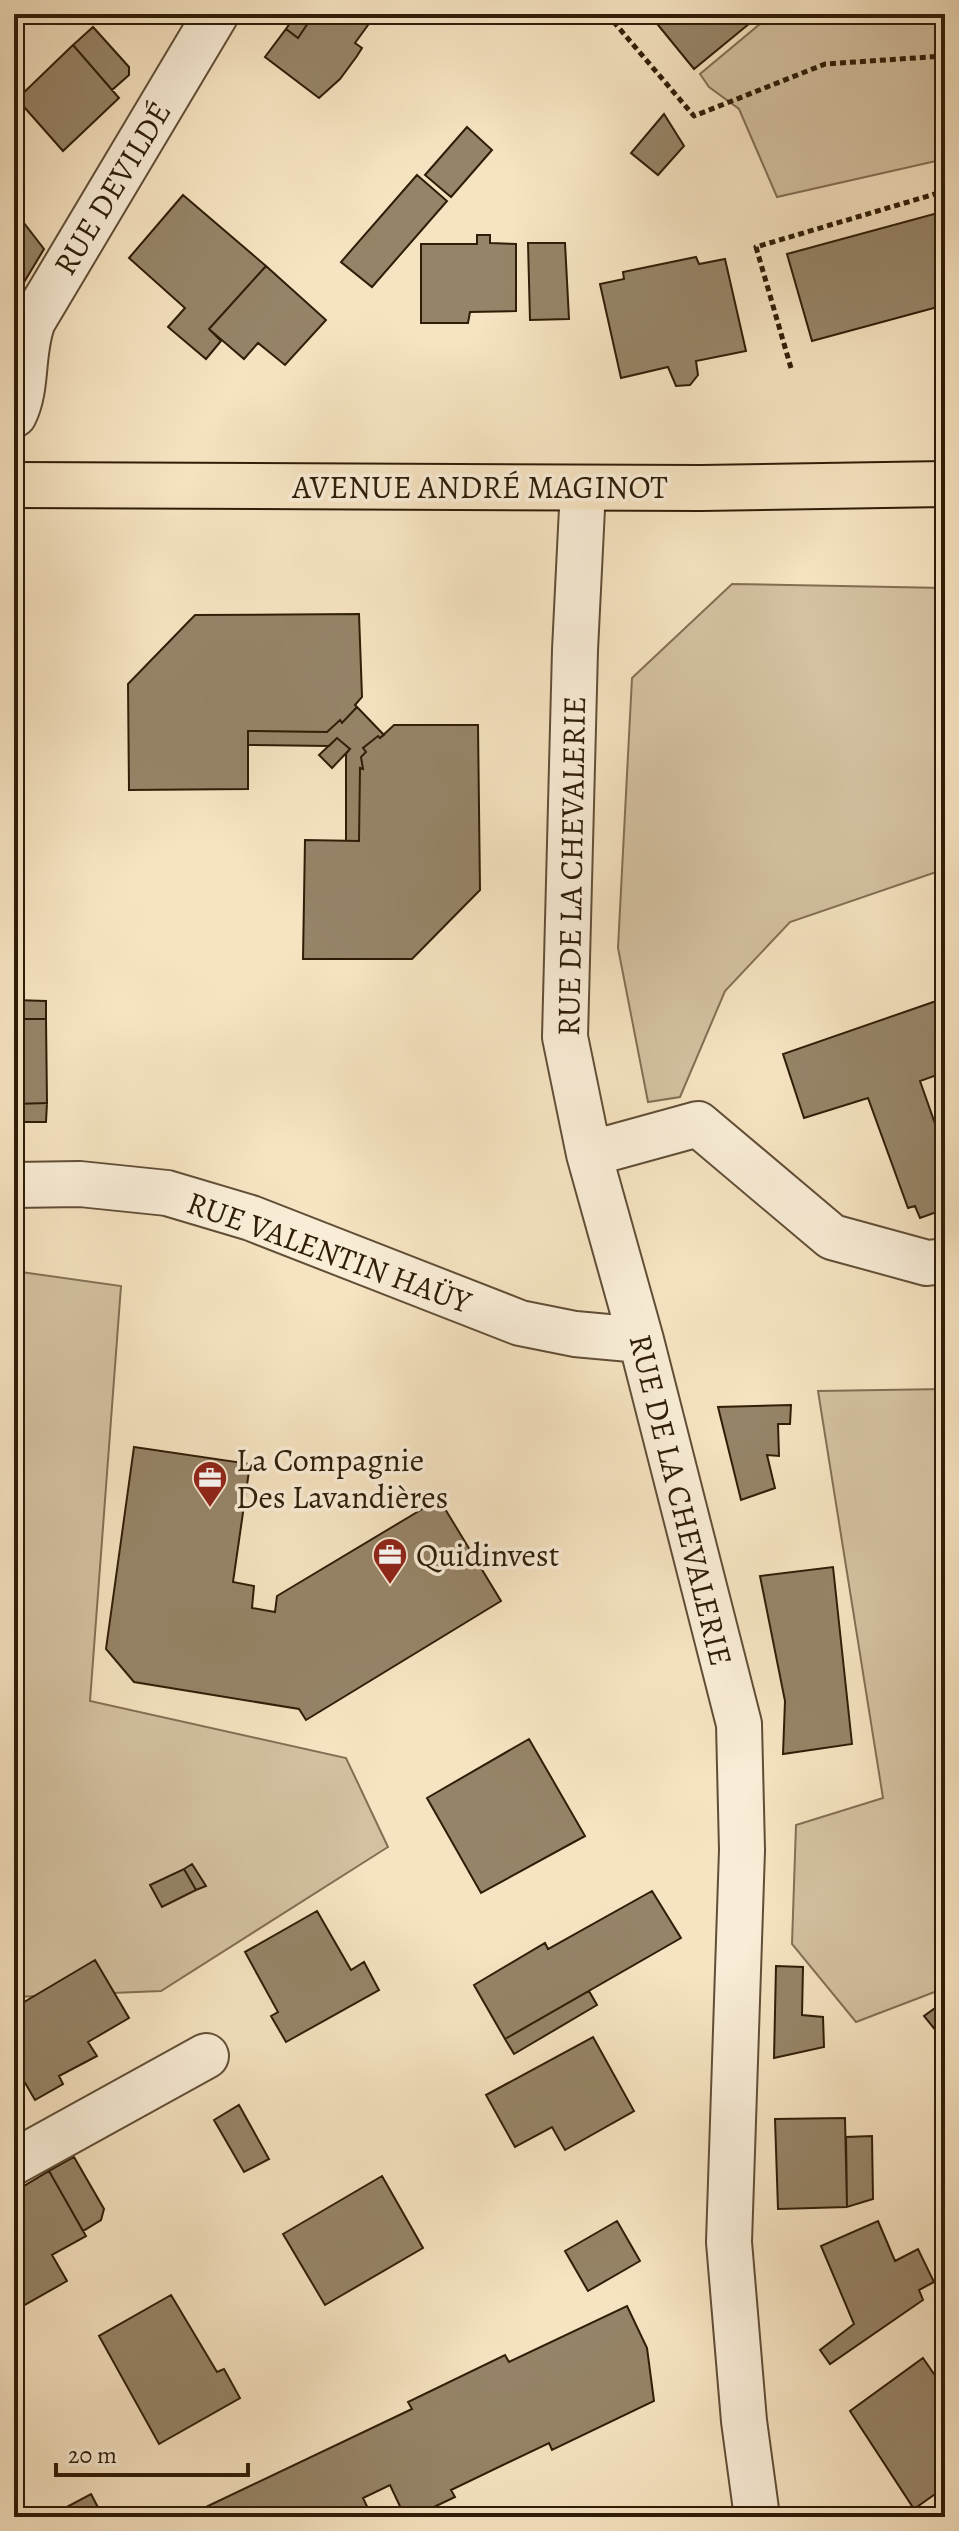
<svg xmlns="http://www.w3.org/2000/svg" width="959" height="2531" font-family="Alegreya,serif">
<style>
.green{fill:#d4c1a1;stroke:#826f54;stroke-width:2}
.building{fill:#968468;stroke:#2f1d07;stroke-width:2}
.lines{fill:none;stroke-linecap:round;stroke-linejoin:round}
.minor-casing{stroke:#614e36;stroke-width:48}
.primary-casing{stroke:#2f1d07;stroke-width:48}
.path{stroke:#2f1d07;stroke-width:5;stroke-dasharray:6 4;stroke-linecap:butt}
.minor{stroke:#f9edd7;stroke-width:44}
.primary{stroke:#f6e3c1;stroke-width:44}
.labels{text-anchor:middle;stroke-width:7;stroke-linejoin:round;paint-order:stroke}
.street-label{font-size:32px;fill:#2f1d07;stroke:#f9edd7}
.poi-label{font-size:32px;fill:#2f1d07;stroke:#f9edd7;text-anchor:start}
</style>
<rect width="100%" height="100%" fill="#f6e3c1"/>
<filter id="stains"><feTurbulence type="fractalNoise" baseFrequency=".0025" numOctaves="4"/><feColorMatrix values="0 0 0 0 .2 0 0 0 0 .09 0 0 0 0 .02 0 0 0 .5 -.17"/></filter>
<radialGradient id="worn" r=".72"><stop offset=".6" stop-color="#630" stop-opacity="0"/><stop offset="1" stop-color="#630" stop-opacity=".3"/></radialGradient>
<path class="green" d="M 772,14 L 945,14 L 945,159 L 777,197 L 739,109 L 709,87 L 700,74 Z
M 732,584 L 945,588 L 945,869 L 790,922 L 725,991 L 680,1097 L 648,1102 L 618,948 L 632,678 Z
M 14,1271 L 121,1286 L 90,1701 L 346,1758 L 388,1847 L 161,1991 L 14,1997 Z
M 945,1389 L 945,1988 L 856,2022 L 792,1944 L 796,1825 L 883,1798 L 818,1391 Z"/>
<path class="building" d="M 296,14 L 314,14 L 298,38 L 286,29 Z
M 314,14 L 376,14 L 355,43 L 362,48 L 357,56 L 340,79 L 319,98 L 265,57 L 286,29 L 298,38 Z
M 649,14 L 761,14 L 694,69 Z
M 93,27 L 129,67 L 129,75 L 112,90 L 73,45 Z
M 73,45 L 119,98 L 63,151 L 17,99 Z
M 664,114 L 684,146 L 658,175 L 631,153 Z
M 467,127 L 492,150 L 451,197 L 425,175 Z
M 417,175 L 447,201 L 372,287 L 341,262 Z
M 183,195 L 266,266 L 209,329 L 221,341 L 206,359 L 168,327 L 185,308 L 129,258 Z
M 14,210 L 44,249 L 14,299 Z
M 945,211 L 945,305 L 812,341 L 787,254 Z
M 477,235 L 490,235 L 490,243 L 516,244 L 516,311 L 470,312 L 468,323 L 421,323 L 421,244 L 477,244 Z
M 528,243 L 565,243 L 569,319 L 530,320 Z
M 696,257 L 699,264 L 725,259 L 746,351 L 696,361 L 698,375 L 690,385 L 676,386 L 668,367 L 621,378 L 600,284 L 624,279 L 623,272 Z
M 266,266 L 326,320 L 285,365 L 258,343 L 244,359 L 209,329 Z
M 359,614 L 362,697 L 355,705 L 357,707 L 342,723 L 340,720 L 327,732 L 248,731 L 248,789 L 129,790 L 128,684 L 195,615 Z
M 357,707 L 384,735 L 380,738 L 378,736 L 363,748 L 366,752 L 361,757 L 363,769 L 360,768 L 359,841 L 346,841 L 346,754 L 350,749 L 337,738 L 329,746 L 248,745 L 248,731 L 327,732 L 340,720 L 342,723 Z
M 394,725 L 478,725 L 480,890 L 412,959 L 303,959 L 305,840 L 359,841 L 360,768 L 363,769 L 361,757 L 366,752 L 363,748 L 378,736 L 380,738 Z
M 337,738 L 350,749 L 332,768 L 319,755 Z
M 945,998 L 945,1072 L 920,1081 L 945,1152 L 945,1209 L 920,1218 L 915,1206 L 908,1208 L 868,1098 L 804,1118 L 783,1054 Z
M 14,1000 L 16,1019 L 46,1019 L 47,1103 L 14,1104 Z
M 15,1000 L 46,1001 L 46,1019 L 16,1019 Z
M 47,1103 L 46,1122 L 14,1122 L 14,1104 Z
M 791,1405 L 790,1424 L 778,1424 L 779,1456 L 767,1455 L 775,1488 L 741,1500 L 718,1407 Z
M 134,1447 L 250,1464 L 233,1582 L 254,1586 L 252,1608 L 275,1612 L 277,1596 L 439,1499 L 501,1601 L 306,1720 L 299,1709 L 134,1682 L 106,1649 Z
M 833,1567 L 852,1744 L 783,1754 L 785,1701 L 760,1576 Z
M 529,1739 L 585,1836 L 481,1893 L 427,1798 Z
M 192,1864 L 206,1886 L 196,1890 L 184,1869 Z
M 184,1869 L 196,1890 L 162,1907 L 150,1885 Z
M 652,1891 L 681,1938 L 505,2039 L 474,1985 L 545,1943 L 548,1949 Z
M 317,1911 L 351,1970 L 364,1962 L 379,1990 L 286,2042 L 271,2016 L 278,2012 L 245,1952 Z
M 95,1960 L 129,2018 L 88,2042 L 97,2056 L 59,2076 L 63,2084 L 35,2100 L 14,2064 L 14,2008 Z
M 776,1966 L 803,1967 L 802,2015 L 823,2017 L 824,2047 L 774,2058 Z
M 589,1991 L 597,2005 L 514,2054 L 505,2039 Z
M 945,2001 L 945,2033 L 941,2037 L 924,2016 Z
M 593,2037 L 634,2111 L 565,2150 L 552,2127 L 515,2147 L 486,2095 Z
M 239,2105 L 269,2159 L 244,2172 L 214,2120 Z
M 845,2118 L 847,2207 L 778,2209 L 775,2119 Z
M 872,2136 L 873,2199 L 847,2207 L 846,2137 Z
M 74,2157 L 104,2209 L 101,2220 L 83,2231 L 49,2171 Z
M 49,2171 L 86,2236 L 52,2255 L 67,2281 L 14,2311 L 14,2192 Z
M 382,2176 L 423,2248 L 325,2305 L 283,2234 Z
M 617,2221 L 640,2261 L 588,2291 L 565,2251 Z
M 878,2221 L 895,2261 L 918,2249 L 934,2282 L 919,2290 L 923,2300 L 830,2364 L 820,2350 L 854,2324 L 821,2246 Z
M 171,2295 L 217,2372 L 224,2369 L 240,2398 L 159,2444 L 99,2336 Z
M 627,2306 L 647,2348 L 654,2401 L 552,2450 L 549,2443 L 451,2490 L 455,2497 L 413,2517 L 405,2517 L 390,2485 L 363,2498 L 372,2517 L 185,2517 L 412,2409 L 408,2402 L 505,2355 L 509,2362 Z
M 923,2358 L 945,2390 L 945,2487 L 914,2509 L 850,2411 Z
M 91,2494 L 103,2517 L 48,2517 Z"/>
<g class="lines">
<defs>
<path id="minor" d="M 14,415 C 28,388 21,352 33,321 L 216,14
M 583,488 L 575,650 L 565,1037 L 589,1154 L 641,1340 L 739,1724 L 742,1850 L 729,2242 L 744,2421 L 757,2517
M 589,1154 L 698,1124 L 832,1237 L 927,1263 L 945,1261
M 14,1185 L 80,1184 L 167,1193 L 251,1218 L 520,1323 L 575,1334 L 641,1340
M 14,2162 L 206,2056"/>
<path id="primary" d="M 14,485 L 701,488 L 945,484"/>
</defs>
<use href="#minor" class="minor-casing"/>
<use href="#primary" class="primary-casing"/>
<path class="path" d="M 607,14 L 694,116 L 825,64 L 945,56
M 791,368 L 756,247 L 945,191"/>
<use href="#minor" class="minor"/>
<use href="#primary" class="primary"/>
</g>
<defs>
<symbol id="office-pin" viewBox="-11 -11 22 30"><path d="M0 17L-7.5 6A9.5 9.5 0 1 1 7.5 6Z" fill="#8f2418" stroke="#f9edd7"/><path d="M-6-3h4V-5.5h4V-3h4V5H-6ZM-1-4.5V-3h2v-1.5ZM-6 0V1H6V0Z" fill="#fff"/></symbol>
</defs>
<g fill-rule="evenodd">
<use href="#office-pin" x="190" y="1458" width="40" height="54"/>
<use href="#office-pin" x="370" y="1535" width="40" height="54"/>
</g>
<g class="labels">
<g class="street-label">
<text transform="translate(112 188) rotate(-59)" y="11">RUE DEVILDÉ</text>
<text x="480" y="498">AVENUE ANDRÉ MAGINOT</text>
<text transform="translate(571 866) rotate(-89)" y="11">RUE DE LA CHEVALERIE</text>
<text transform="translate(329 1252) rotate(20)" y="11">RUE VALENTIN HAÜY</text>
<text transform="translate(681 1500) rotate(76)" y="11">RUE DE LA CHEVALERIE</text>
</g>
<g class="poi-label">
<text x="236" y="1471">La Compagnie<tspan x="236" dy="37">Des Lavandières</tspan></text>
<text x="416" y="1566">Quidinvest</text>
</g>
</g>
<rect width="959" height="2531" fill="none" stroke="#f6e3c1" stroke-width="48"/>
<rect x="16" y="16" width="927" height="2499" fill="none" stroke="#2f1d07" stroke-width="4"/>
<rect x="24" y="24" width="911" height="2483" fill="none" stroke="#2f1d07" stroke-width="2"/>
<path d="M56 2463v12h192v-12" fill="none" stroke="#2f1d07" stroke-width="4"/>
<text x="68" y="2463" font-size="24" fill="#2f1d07" stroke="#f9edd7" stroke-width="6" paint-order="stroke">20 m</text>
<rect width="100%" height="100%" filter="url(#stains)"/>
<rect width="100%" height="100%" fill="url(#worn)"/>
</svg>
